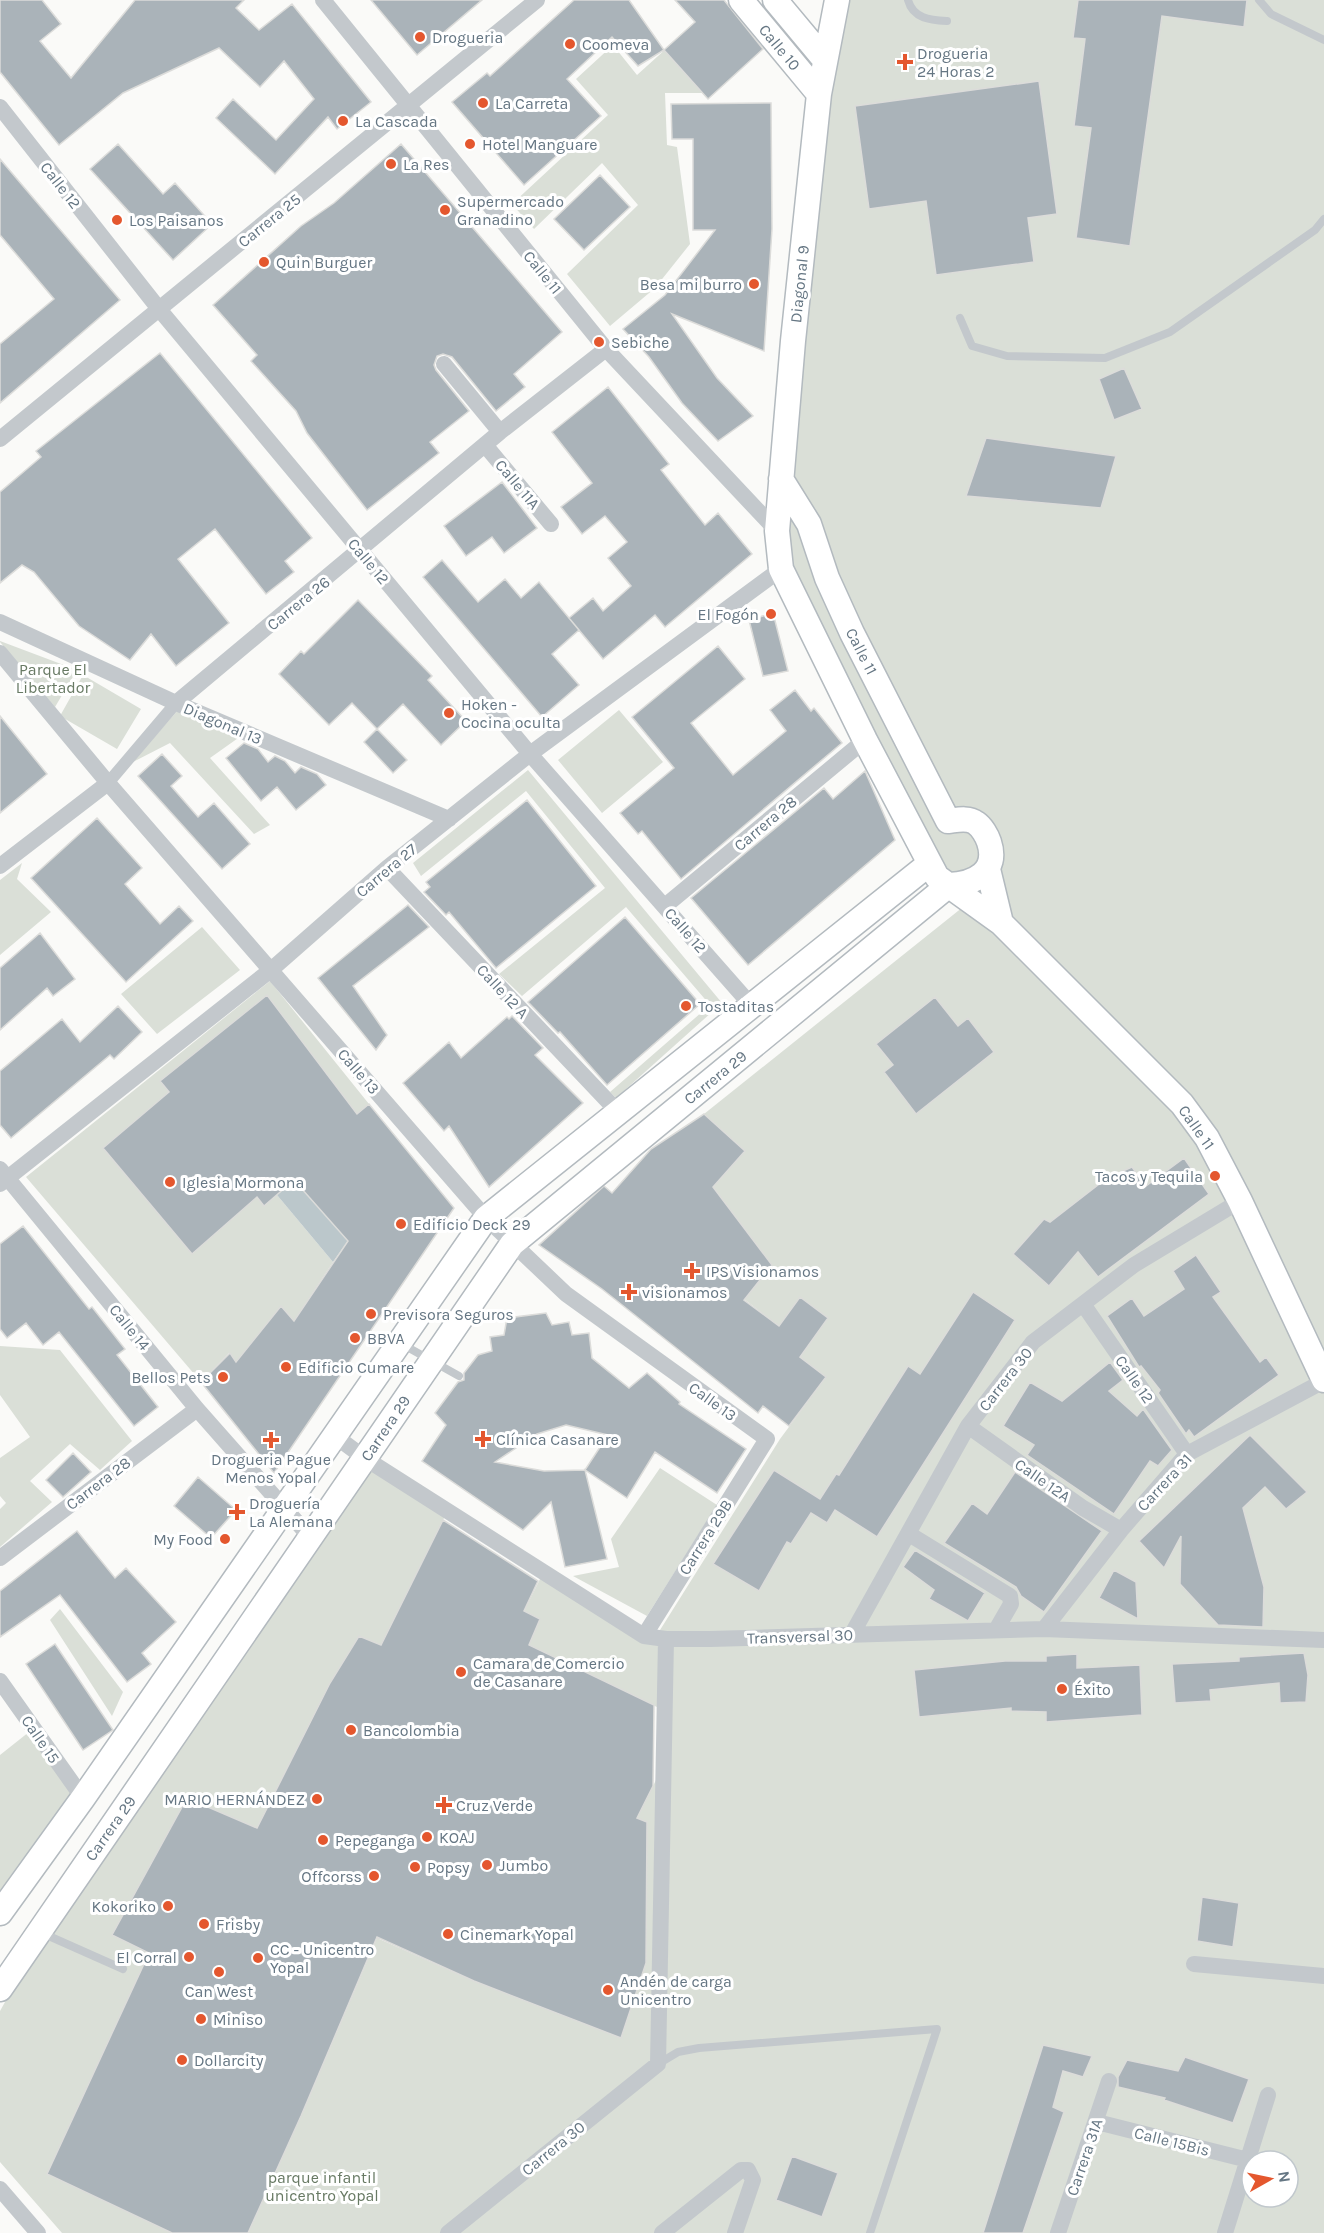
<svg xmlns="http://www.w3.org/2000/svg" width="1324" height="2233" font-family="Karla,sans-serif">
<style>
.green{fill:#dadfd7;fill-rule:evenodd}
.water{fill:#bbc7cb}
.building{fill:#aab3b9;stroke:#dcdcda;stroke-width:1.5;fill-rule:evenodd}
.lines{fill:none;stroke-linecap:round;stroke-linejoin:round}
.secondary-casing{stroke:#b3babf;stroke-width:27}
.service{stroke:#c3c8cc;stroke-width:8}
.pedestrian{stroke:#c3c8cc;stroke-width:12}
.minor{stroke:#c3c8cc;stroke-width:16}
.secondary{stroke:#fff;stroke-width:24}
.poi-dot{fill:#e4572e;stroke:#fff;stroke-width:2}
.labels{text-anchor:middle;stroke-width:6;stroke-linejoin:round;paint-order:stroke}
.poi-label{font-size:16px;fill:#657683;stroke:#fff;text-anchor:start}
.street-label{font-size:16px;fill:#657683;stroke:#fff}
.park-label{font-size:16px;fill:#687a64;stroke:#fff}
</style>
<rect width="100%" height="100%" fill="#fafaf8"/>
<path class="green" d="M 846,0 L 1324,0 L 1324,2233 L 248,2233 L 301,2116 L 377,1938 L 474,1981 L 621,2038 L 646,1963 L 647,1822 L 637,1818 L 657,1778 L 659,1708 L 529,1645 L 539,1620 L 524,1611 L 541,1577 L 655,1638 L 780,1439 L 826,1377 L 800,1357 L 828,1318 L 800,1298 L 779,1326 L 744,1299 L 712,1187 L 745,1151 L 704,1114 L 968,903 L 933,855 L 792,566 L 787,528 L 824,140 ZM 1252,2161 L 1288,2161 L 1288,2197 L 1252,2197 Z
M 613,45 L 637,75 L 668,47 L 709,93 L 665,93 L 667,145 L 677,147 L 690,244 L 655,288 L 610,326 L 567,274 L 638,205 L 602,163 L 534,229 L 512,204 L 608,115 L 576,79 Z
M 0,641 L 77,670 L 55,707 L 0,642 Z
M 83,675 L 141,709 L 117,749 L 60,716 Z
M 180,708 L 241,736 L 210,758 L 270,825 L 254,834 L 170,743 L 131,763 Z
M 619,710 L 663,762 L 602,813 L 558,760 Z
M 528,770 L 722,1003 L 616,1098 L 610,1092 L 710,1005 L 626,907 L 522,996 L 499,974 L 605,888 L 526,791 L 421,876 L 413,863 Z
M 22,863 L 17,879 L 51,912 L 0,955 L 0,880 Z
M 202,927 L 240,970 L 157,1034 L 121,994 Z
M 270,981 L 369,1104 L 357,1114 L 267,996 L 160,1081 L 264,1206 L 277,1195 L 333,1262 L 294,1321 L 236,1362 L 229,1353 L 201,1382 L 26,1177 Z
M 0,1346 L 60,1350 L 132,1441 L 100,1470 L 70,1444 L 30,1481 L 52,1502 L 0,1547 L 0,1509 L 6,1503 L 0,1496 L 0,1458 L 30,1437 L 0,1395 Z
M 366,1465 L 445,1516 L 381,1645 L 359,1637 L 328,1687 L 257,1828 L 187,1798 L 113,1935 L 149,1953 L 47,2174 L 172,2233 L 62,2233 L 0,2162 L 0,2011 L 23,1970 Z
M 660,1468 L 717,1505 L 647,1616 L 573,1576 L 619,1567 L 611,1539 Z
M 60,1609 L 123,1692 L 112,1716 L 50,1620 Z
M 29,1732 L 73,1793 L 0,1892 L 0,1755 Z"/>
<path class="water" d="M 294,1180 L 348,1241 L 333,1262 L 277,1195 Z"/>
<path class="building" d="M 0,0 L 42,0 L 61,24 L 40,41 L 71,78 L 135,0 L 244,0 L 236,8 L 259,30 L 292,4 L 371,102 L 337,129 L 328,117 L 275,174 L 216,118 L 233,99 L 276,140 L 314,99 L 284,61 L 260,87 L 219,48 L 123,93 L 59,145 L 0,72 Z
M 371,0 L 482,0 L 417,55 Z
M 574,0 L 629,0 L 664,50 L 638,66 L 612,37 L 567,79 L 601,116 L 524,185 L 452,102 L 487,73 L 490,76 Z
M 675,0 L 724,0 L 763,49 L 708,99 L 664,50 L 695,22 Z
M 1078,0 L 1247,0 L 1244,27 L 1162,16 L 1130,246 L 1076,238 L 1091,128 L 1074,126 L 1085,39 L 1073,38 Z
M 1039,81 L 1057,214 L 1028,218 L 1034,262 L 936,275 L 926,201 L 869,209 L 855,106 Z
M 771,103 L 772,229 L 764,351 L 672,314 L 717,378 L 753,416 L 718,441 L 682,403 L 649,357 L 623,329 L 665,295 L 715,230 L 693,230 L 693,139 L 672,139 L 671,104 Z
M 118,144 L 163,194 L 175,183 L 212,224 L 173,260 L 90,169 Z
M 401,144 L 562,332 L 514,374 L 525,387 L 496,411 L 452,357 L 443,354 L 437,356 L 434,365 L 436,370 L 469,411 L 430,442 L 439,453 L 367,510 L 307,433 L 296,411 L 251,361 L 257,355 L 213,305 L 301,226 L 334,203 Z
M 0,159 L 120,300 L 0,403 L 0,344 L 54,299 L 0,235 Z
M 600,175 L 630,207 L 584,250 L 554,219 Z
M 160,353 L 312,538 L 285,561 L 294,572 L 266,594 L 215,529 L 178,559 L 229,623 L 176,666 L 151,634 L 130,660 L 79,626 L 34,572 L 22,565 L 0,583 L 0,492 L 41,457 L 36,451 Z
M 1124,368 L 1142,409 L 1114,420 L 1099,379 Z
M 608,387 L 669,464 L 661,470 L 705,525 L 718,513 L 752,554 L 665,627 L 655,615 L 603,659 L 569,618 L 593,598 L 603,611 L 631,586 L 608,558 L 627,542 L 605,516 L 582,534 L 561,507 L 592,483 L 552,432 Z
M 986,438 L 1116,456 L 1101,508 L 966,496 Z
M 502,482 L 537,528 L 504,553 L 492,537 L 466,556 L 444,526 Z
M 442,560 L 478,602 L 505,579 L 521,598 L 539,582 L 579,630 L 552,654 L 579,685 L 542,717 L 423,577 Z
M 358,600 L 432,676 L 428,680 L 466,721 L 441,745 L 403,704 L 377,729 L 407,760 L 393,773 L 364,742 L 377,729 L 352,703 L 329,725 L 279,674 L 301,651 L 304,654 Z
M 773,613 L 788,671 L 763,676 L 749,620 Z
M 718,646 L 745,679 L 691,723 L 733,775 L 786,731 L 770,710 L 795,690 L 811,711 L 814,708 L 842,743 L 681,879 L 642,831 L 638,834 L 620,813 L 674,768 L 632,717 Z
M 0,716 L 47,774 L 0,813 Z
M 244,743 L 258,749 L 268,762 L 275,756 L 285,761 L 295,773 L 301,767 L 317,774 L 326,785 L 296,810 L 277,787 L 261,801 L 226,758 Z
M 162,754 L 182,776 L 171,786 L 198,817 L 214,803 L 250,844 L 222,869 L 138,776 Z
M 865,771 L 895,840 L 748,965 L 691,898 L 824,788 L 833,799 Z
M 527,800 L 596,886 L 496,968 L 449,912 L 446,915 L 424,892 L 430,887 L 426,882 Z
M 97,818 L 142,868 L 125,884 L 160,924 L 179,906 L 193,921 L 126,982 L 31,878 Z
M 408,905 L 429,927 L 353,986 L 387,1035 L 376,1050 L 318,978 Z
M 625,917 L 700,1004 L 607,1085 L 560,1032 L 558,1033 L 528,1002 Z
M 40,933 L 75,979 L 53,996 L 47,988 L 0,1030 L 0,968 Z
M 267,995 L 357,1114 L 369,1104 L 454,1208 L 274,1473 L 201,1382 L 230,1353 L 236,1362 L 281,1306 L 294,1321 L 348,1241 L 294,1180 L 264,1206 L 257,1197 L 192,1254 L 103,1148 L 169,1092 L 160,1081 Z
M 935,997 L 958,1026 L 968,1018 L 994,1052 L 916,1114 L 884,1072 L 893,1065 L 876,1044 Z
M 118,1006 L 142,1032 L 114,1059 L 110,1055 L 11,1138 L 0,1125 L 0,1071 L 62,1019 L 80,1042 Z
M 512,1016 L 543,1048 L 535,1055 L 583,1103 L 489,1187 L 449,1126 L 444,1131 L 403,1083 L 449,1042 L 461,1058 L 507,1017 L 509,1019 Z
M 704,1114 L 745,1151 L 713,1187 L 772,1265 L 744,1300 L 779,1326 L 800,1297 L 828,1318 L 800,1357 L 826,1377 L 789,1426 L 763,1406 L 758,1413 L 602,1289 L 539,1245 L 604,1186 L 612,1193 L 651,1149 Z
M 1184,1158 L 1209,1194 L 1098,1277 L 1078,1252 L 1049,1286 L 1013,1254 L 1044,1219 L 1050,1222 L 1107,1178 L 1132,1167 L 1146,1186 Z
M 23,1226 L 89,1309 L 92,1307 L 125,1349 L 117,1355 L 158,1407 L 134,1426 L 59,1332 L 43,1345 L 26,1323 L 7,1338 L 0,1329 L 0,1244 Z
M 1196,1255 L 1221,1292 L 1213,1297 L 1260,1362 L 1266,1357 L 1279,1375 L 1194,1437 L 1189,1430 L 1186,1434 L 1158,1393 L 1160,1390 L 1141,1366 L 1139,1367 L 1107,1316 L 1132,1298 L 1144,1316 L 1184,1289 L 1173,1271 Z
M 973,1292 L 1015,1320 L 877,1537 L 835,1510 L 827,1523 L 811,1513 L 791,1544 L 787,1542 L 759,1591 L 713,1564 L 774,1470 L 820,1499 L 836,1474 L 839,1475 L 908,1366 L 920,1374 Z
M 546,1313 L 552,1325 L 569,1322 L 572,1335 L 589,1333 L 592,1358 L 629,1388 L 647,1373 L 680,1402 L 679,1404 L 746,1449 L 717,1493 L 655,1452 L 627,1498 L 585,1470 L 607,1559 L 565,1567 L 551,1502 L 523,1530 L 422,1461 L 446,1425 L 435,1413 L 458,1382 L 464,1380 L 464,1373 L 478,1355 L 492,1351 L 490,1337 L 504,1335 L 507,1318 ZM 566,1425 L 608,1435 L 585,1470 L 544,1471 L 495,1462 L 537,1434 Z
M 1110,1362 L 1123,1380 L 1109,1391 L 1137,1416 L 1143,1409 L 1172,1450 L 1158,1466 L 1150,1461 L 1114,1514 L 1027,1455 L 1034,1445 L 1003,1426 L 1030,1382 L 1062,1401 Z
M 1250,1435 L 1307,1492 L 1286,1509 L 1265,1487 L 1243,1508 L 1264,1587 L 1263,1627 L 1218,1625 L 1180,1584 L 1181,1536 L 1164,1568 L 1139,1541 Z
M 73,1453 L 91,1472 L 63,1497 L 46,1480 Z
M 1015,1472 L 1102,1531 L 1044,1612 L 1021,1596 L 1016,1587 L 944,1543 L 972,1503 L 987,1514 Z
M 198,1477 L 236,1510 L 211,1538 L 174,1506 Z
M 443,1520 L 538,1581 L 524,1611 L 540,1619 L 529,1645 L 654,1705 L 653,1786 L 637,1818 L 647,1822 L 646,1963 L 621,2038 L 474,1981 L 377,1937 L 301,2116 L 248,2233 L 172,2233 L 47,2174 L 149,1953 L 112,1935 L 187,1798 L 257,1828 L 330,1683 L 359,1636 L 381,1645 Z
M 77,1531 L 115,1578 L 126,1568 L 176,1622 L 142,1653 L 151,1664 L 127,1682 L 60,1595 L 0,1637 L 0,1591 Z
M 915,1550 L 985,1593 L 968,1621 L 929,1599 L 934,1590 L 903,1567 Z
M 1114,1570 L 1136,1582 L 1138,1619 L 1099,1598 Z
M 55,1644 L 113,1730 L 83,1750 L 26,1664 Z
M 1304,1653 L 1308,1675 L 1306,1702 L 1280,1703 L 1279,1683 L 1210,1690 L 1211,1701 L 1175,1703 L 1172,1664 L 1239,1661 L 1239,1657 Z
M 1077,1654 L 1077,1668 L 1140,1665 L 1142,1715 L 1046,1722 L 1046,1712 L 1011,1711 L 1011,1708 L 919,1717 L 914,1670 L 1005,1661 L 1046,1661 L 1046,1656 Z
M 1202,1897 L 1239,1903 L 1233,1947 L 1197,1941 Z
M 1043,2045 L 1092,2056 L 1083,2077 L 1063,2071 L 1053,2107 L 1064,2112 L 1023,2233 L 983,2233 Z
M 1185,2057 L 1249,2079 L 1233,2123 L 1164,2100 L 1165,2098 L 1118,2087 L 1118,2077 L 1127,2060 L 1178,2071 Z
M 792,2156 L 838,2173 L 822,2217 L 776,2200 Z"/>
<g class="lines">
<defs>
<path id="secondary" d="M 741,0 L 819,94
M 775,0 L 825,60
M 837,0 L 819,94 L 793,341 L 777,531 L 781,569 L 865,740 L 937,877 L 1001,923 L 1182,1104 L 1207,1138 L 1240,1201 L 1324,1380
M 781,479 L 809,524 L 827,578 L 852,633 L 948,821 C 957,820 968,817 976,823 C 982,827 987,836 989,842 C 999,872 974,884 949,885
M 988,869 L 1001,923
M 0,1913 L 83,1798 L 486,1218 L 929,864
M 0,1989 L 512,1244 L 949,885"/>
</defs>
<use href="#secondary" class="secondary-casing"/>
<path class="service" d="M 908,0 C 913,19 931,20 947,21
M 1259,0 L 1271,14 L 1324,40
M 960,318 L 972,346 L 1007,356 L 1105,358 L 1170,332 L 1315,230 L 1324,219
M 400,1343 L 459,1376
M 42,1933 L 123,1969
M 658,2064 L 678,2052 L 699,2048 L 937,2029 L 870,2233"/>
<path class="pedestrian" d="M 108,783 L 176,703"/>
<path class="minor" d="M 323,0 L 606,349 L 777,531
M 0,107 L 159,309 L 530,754 L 751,1005
M 444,364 L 500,432
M 0,439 L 537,0
M 485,445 L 551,524
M 0,622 L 176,703 L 449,819
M 0,653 L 108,783 L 486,1218 L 566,1294 L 767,1439 L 644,1636
M 176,703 L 500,432 L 606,349
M 0,866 L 108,783
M 387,868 L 619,1113
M 665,906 L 865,740
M 0,1169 L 197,1409 L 310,1537
M 0,1184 L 272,969 L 387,868 L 530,754 L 781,569
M 1083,1304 L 1187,1454
M 968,1426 L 1083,1508 L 1121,1530
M 335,1436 L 366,1459 L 644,1636 L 666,1639 L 710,1639 L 1044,1629 L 1324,1640
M 909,1534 L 1010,1596 L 1011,1604 L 996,1630
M 0,1558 L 197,1409
M 1044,1629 L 1121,1530 L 1187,1454 L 1324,1381
M 852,1634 L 968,1426 L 1033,1342 L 1134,1265 L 1240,1201
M 0,1681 L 83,1798
M 1194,1964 L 1324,1976
M 1097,2122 L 1248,2160
M 0,2189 L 38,2233
M 448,2233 L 658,2064 L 666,1639
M 662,2233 L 741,2170 L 748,2170 L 753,2180 L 735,2233
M 1058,2233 L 1109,2081
M 1225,2233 L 1268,2095"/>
<use href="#secondary" class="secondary"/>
</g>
<g class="poi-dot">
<circle cx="420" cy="37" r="6"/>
<circle cx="570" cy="44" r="6"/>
<path d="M902 53h6v6h6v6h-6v6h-6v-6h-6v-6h6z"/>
<circle cx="483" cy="103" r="6"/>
<circle cx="343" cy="121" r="6"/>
<circle cx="470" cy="144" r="6"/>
<circle cx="391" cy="164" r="6"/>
<circle cx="445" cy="210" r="6"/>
<circle cx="117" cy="220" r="6"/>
<circle cx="264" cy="262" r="6"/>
<circle cx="754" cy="284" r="6"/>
<circle cx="599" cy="342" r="6"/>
<circle cx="771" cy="614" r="6"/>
<circle cx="449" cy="713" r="6"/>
<circle cx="686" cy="1006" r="6"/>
<circle cx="1215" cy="1176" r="6"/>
<circle cx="170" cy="1182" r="6"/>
<circle cx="401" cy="1224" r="6"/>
<path d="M689 1262h6v6h6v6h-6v6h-6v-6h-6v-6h6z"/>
<path d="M626 1283h6v6h6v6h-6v6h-6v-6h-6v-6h6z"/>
<circle cx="371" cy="1314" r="6"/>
<circle cx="355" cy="1338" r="6"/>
<circle cx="286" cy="1367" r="6"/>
<circle cx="223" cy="1377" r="6"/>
<path d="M480 1430h6v6h6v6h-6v6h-6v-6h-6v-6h6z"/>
<path d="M268 1431h6v6h6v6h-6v6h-6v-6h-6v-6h6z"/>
<path d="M234 1503h6v6h6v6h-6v6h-6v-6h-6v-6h6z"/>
<circle cx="225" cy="1539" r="6"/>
<circle cx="461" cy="1672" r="6"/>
<circle cx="1062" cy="1689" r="6"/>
<circle cx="351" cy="1730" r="6"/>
<circle cx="317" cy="1799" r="6"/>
<path d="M441 1796h6v6h6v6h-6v6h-6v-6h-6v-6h6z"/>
<circle cx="427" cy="1837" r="6"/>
<circle cx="323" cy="1840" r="6"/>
<circle cx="487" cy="1865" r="6"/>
<circle cx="415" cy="1867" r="6"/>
<circle cx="374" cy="1876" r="6"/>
<circle cx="168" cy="1906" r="6"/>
<circle cx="204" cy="1924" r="6"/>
<circle cx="448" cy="1934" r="6"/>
<circle cx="189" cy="1957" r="6"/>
<circle cx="258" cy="1958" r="6"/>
<circle cx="219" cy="1972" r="6"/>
<circle cx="608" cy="1990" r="6"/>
<circle cx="201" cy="2019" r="6"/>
<circle cx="182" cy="2060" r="6"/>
</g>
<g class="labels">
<g class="poi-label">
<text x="432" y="43">Drogueria</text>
<text x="582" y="50">Coomeva</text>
<text x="917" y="59">Drogueria<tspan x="917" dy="18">24 Horas 2</tspan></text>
<text x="495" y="109">La Carreta</text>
<text x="355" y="127">La Cascada</text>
<text x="482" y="150">Hotel Manguare</text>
<text x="403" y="170">La Res</text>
<text x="457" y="207">Supermercado<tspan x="457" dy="18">Granadino</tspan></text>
<text x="129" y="226">Los Paisanos</text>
<text x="276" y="268">Quin Burguer</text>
<text x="742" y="290" text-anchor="end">Besa mi burro</text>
<text x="611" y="348">Sebiche</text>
<text x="759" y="620" text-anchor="end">El Fogón</text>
<text x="461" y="710">Hoken -<tspan x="461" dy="18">Cocina oculta</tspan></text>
<text x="698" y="1012">Tostaditas</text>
<text x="1203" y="1182" text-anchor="end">Tacos y Tequila</text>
<text x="182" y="1188">Iglesia Mormona</text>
<text x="413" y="1230">Edificio Deck 29</text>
<text x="706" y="1277">IPS Visionamos</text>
<text x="642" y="1298">visionamos</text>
<text x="383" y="1320">Previsora Seguros</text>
<text x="367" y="1344">BBVA</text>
<text x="298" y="1373">Edificio Cumare</text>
<text x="211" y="1383" text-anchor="end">Bellos Pets</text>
<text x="496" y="1445">Clínica Casanare</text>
<text x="271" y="1465" text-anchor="middle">Drogueria Pague<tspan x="271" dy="18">Menos Yopal</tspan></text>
<text x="249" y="1509">Droguería<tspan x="249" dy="18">La Alemana</tspan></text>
<text x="213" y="1545" text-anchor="end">My Food</text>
<text x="473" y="1669">Camara de Comercio<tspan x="473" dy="18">de Casanare</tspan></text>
<text x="1074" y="1695">Éxito</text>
<text x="363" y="1736">Bancolombia</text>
<text x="305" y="1805" text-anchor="end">MARIO HERNÁNDEZ</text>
<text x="456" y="1811">Cruz Verde</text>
<text x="439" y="1843">KOAJ</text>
<text x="335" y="1846">Pepeganga</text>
<text x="499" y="1871">Jumbo</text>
<text x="427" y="1873">Popsy</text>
<text x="362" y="1882" text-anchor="end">Offcorss</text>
<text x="156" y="1912" text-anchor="end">Kokoriko</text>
<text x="216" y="1930">Frisby</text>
<text x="460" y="1940">Cinemark Yopal</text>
<text x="270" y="1955">CC - Unicentro<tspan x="270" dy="18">Yopal</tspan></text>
<text x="177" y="1963" text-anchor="end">El Corral</text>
<text x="620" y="1987">Andén de carga<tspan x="620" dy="18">Unicentro</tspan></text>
<text x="219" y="1997" text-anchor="middle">Can West</text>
<text x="213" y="2025">Miniso</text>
<text x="194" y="2066">Dollarcity</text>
</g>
<g class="street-label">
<text transform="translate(780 47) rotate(50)" y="6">Calle 10</text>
<text transform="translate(61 185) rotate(52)" y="6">Calle 12</text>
<text transform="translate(269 220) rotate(-39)" y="6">Carrera 25</text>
<text transform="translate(543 272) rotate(51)" y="6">Calle 11</text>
<text transform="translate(799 284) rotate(-84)" y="6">Diagonal 9</text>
<text transform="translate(518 484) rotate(50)" y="6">Calle 11A</text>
<text transform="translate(369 561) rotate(50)" y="6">Calle 12</text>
<text transform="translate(298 603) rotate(-39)" y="6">Carrera 26</text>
<text transform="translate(862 651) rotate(63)" y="6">Calle 11</text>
<text transform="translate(223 723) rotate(23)" y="6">Diagonal 13</text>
<text transform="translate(765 823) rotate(-40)" y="6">Carrera 28</text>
<text transform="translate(386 870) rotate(-40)" y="6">Carrera 27</text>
<text transform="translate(686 930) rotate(49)" y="6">Calle 12</text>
<text transform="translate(503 991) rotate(47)" y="6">Calle 12 A</text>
<text transform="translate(359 1071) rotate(49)" y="6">Calle 13</text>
<text transform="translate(715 1077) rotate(-39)" y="6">Carrera 29</text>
<text transform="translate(1197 1127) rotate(55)" y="6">Calle 11</text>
<text transform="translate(130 1327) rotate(51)" y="6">Calle 14</text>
<text transform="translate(1005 1379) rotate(-52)" y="6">Carrera 30</text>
<text transform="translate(1135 1379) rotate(55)" y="6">Calle 12</text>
<text transform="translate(713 1401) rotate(36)" y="6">Calle 13</text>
<text transform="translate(385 1428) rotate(-56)" y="6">Carrera 29</text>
<text transform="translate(1043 1480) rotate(35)" y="6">Calle 12A</text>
<text transform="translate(1164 1482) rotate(-47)" y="6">Carrera 31</text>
<text transform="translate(98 1483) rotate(-37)" y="6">Carrera 28</text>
<text transform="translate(705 1537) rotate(-58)" y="6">Carrera 29B</text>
<text transform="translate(800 1636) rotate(-2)" y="6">Transversal 30</text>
<text transform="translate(41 1739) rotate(55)" y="6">Calle 15</text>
<text transform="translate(110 1828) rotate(-55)" y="6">Carrera 29</text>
<text transform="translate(1172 2141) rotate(14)" y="6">Calle 15Bis</text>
<text transform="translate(553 2148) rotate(-39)" y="6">Carrera 30</text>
<text transform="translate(1084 2157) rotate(-71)" y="6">Carrera 31A</text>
</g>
<g class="park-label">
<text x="53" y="675">Parque El<tspan x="53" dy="18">Libertador</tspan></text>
<text x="322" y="2183">parque infantil<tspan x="322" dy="18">unicentro Yopal</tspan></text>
</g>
</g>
<g transform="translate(1270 2179) rotate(81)"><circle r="28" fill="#ffffff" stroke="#c1c8cd" stroke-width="1.5"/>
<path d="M0-4.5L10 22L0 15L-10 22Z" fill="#e4572e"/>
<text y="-9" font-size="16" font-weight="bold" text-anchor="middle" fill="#657683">N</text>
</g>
</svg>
